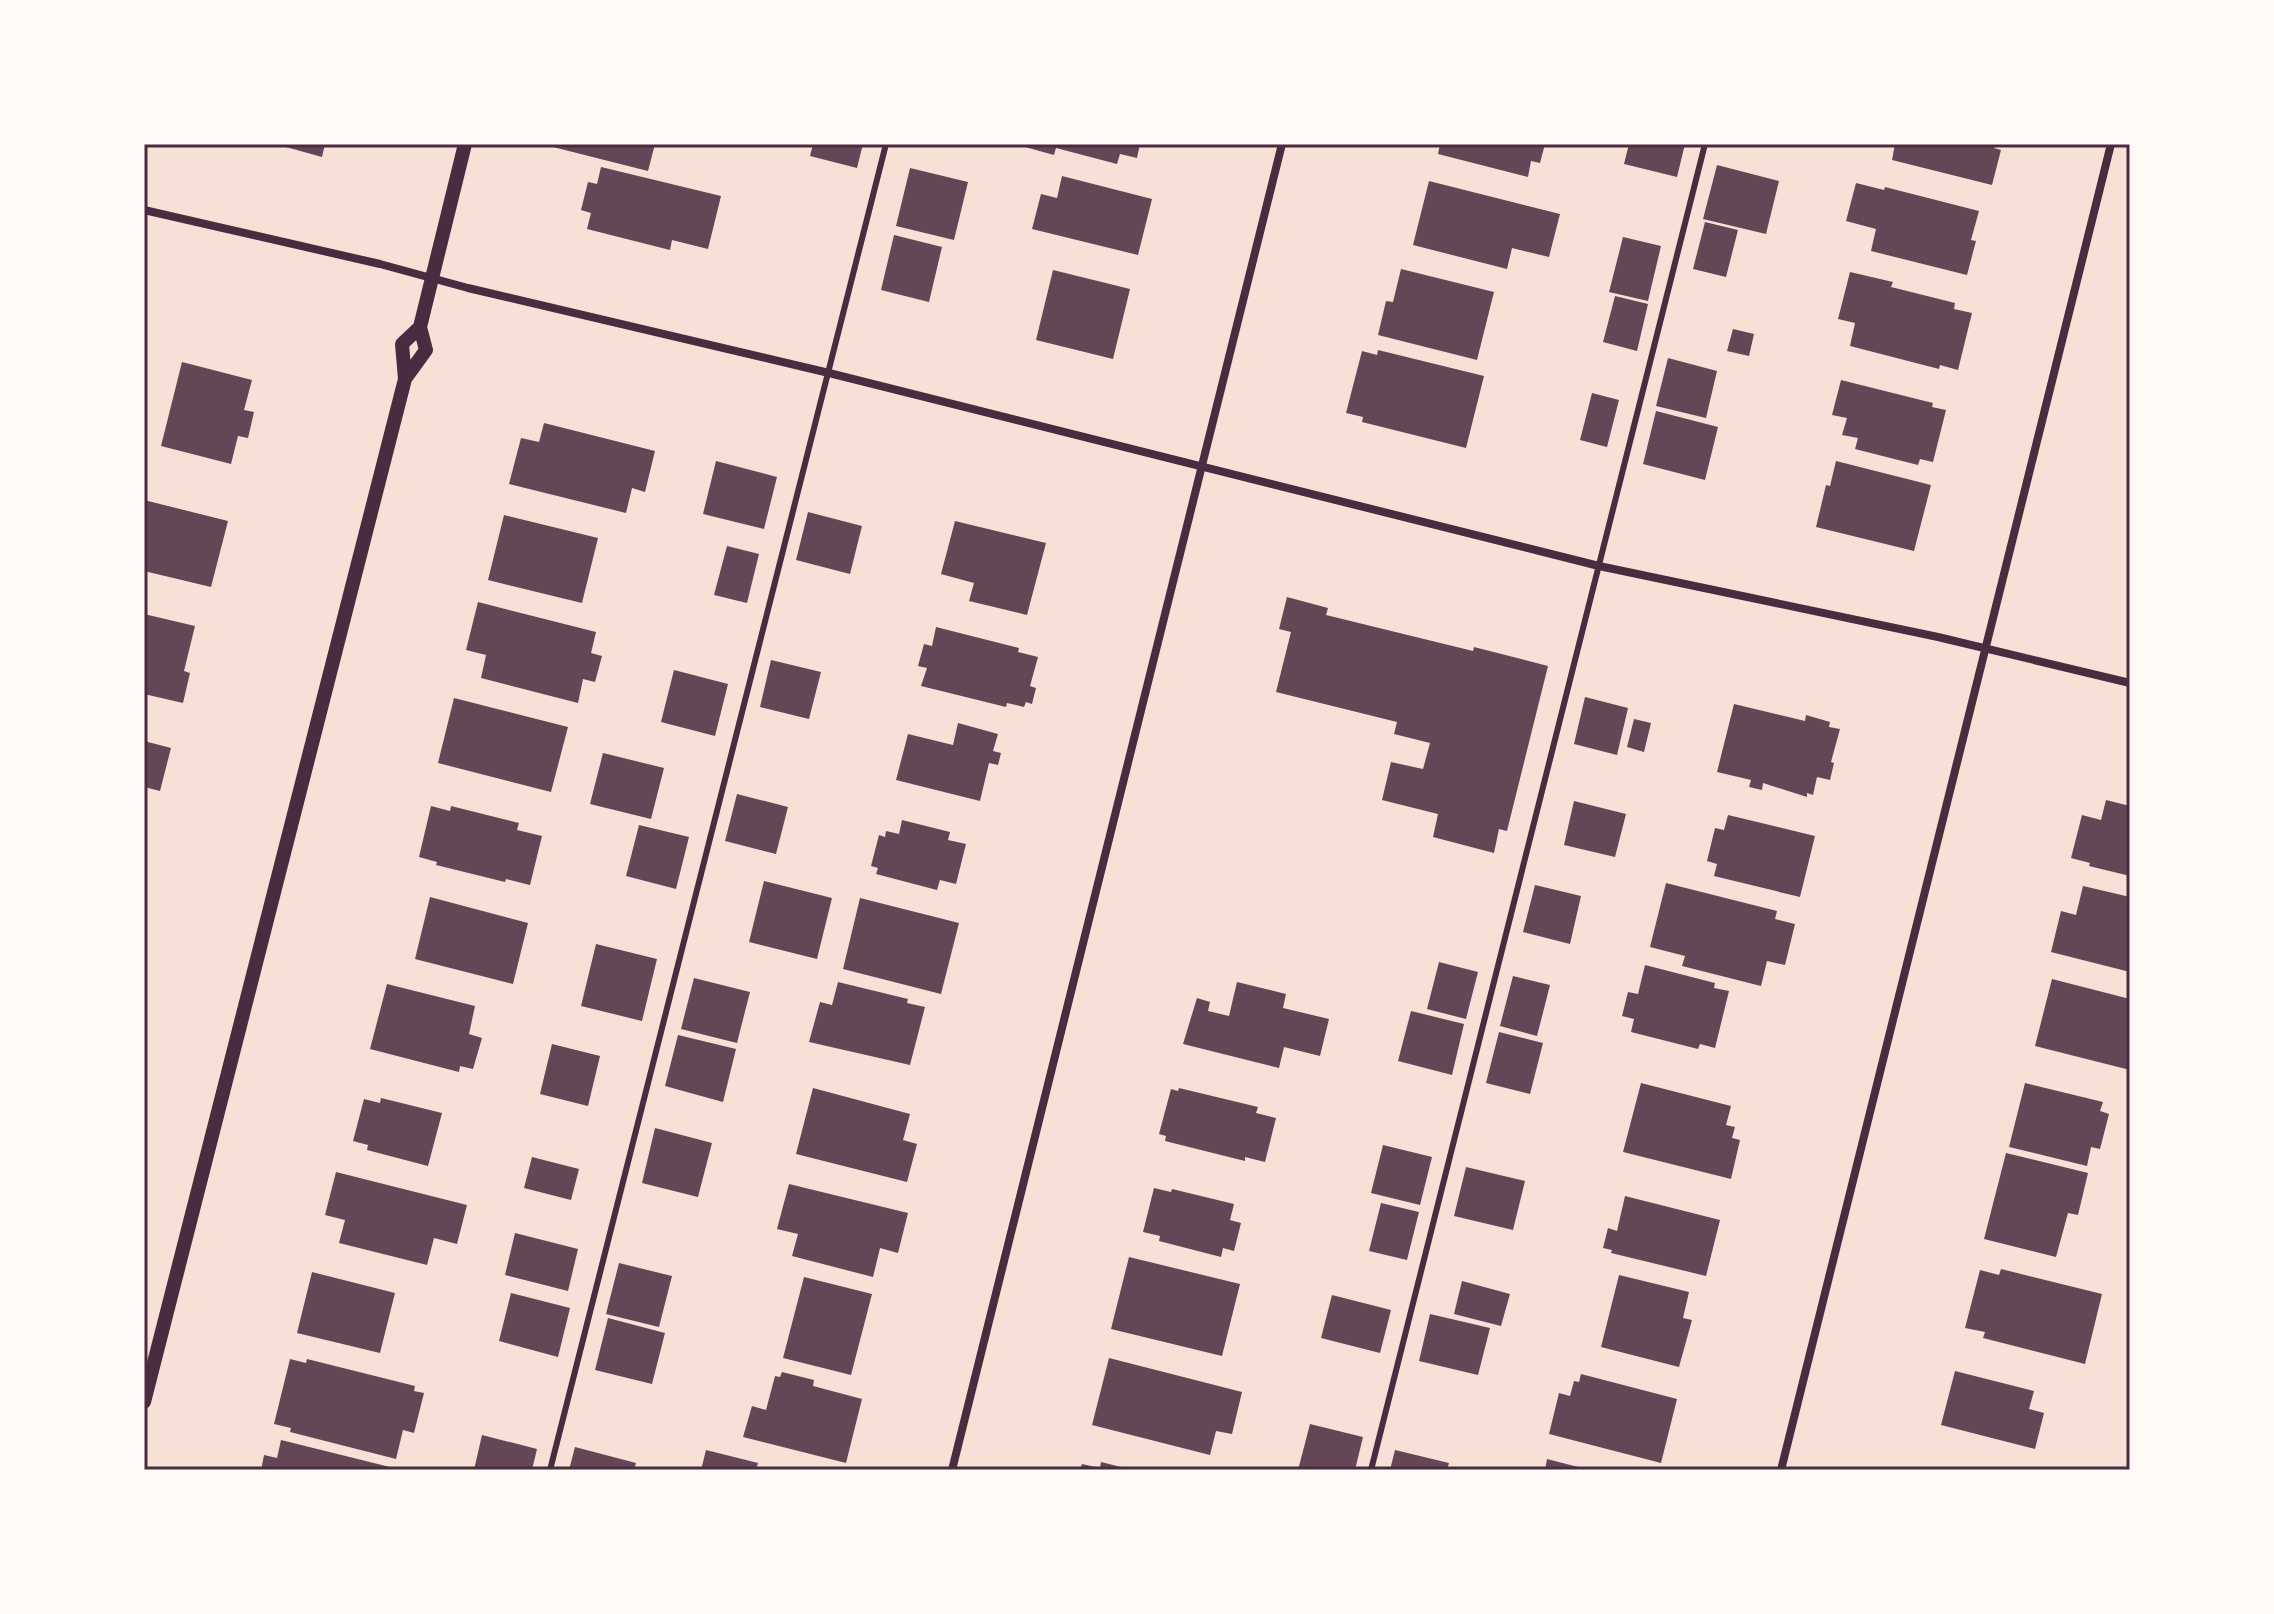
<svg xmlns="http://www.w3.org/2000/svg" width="2274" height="1614" font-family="'IBM Plex Serif',serif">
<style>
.building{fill:#644757}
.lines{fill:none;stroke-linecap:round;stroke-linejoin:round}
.service{stroke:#4a2c40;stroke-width:6}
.minor{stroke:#4a2c40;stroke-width:8}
.tertiary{stroke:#4a2c40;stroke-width:14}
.neatline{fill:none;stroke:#4a2c40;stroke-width:3}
</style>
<rect width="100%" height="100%" fill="#f7e1d7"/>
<path class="building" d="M 275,144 L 325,144 L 322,157 Z
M 554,144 L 655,144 L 648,171 L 553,147 Z
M 813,144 L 863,144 L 857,168 L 810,156 Z
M 1014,144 L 1140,144 L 1137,158 L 1120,154 L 1117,164 L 1056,148 L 1054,155 Z
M 1440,144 L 1545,144 L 1540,163 L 1531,161 L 1528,177 L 1438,154 Z
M 1629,144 L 1685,144 L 1677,177 L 1624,164 Z
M 1895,144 L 1995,144 L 1994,148 L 2001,150 L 1992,185 L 1892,160 Z
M 1717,165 L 1779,181 L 1766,234 L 1703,219 Z
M 601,167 L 721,196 L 708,249 L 672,240 L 670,250 L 587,229 L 591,213 L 581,210 L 588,182 L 597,184 Z
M 910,168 L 968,182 L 954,240 L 896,226 Z
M 1062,176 L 1152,199 L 1138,255 L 1032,229 L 1041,194 L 1057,198 Z
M 1429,181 L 1560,214 L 1549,257 L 1512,248 L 1507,269 L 1413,245 Z
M 1856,183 L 1884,190 L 1885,187 L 1979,211 L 1971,240 L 1976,241 L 1967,275 L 1871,251 L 1876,229 L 1846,221 Z
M 1705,222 L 1738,230 L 1726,277 L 1693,269 Z
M 894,235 L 942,247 L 929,302 L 881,290 Z
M 1623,237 L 1661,246 L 1648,301 L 1609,292 Z
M 1401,269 L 1494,292 L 1477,360 L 1378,335 L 1386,301 L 1393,302 Z
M 1053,270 L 1130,289 L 1113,359 L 1036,340 Z
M 1850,272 L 1893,282 L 1891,287 L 1955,303 L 1954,309 L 1972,313 L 1958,370 L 1940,365 L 1939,369 L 1850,346 L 1855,323 L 1838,319 Z
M 1615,296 L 1648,304 L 1637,351 L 1603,342 Z
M 1733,329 L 1754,334 L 1749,356 L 1727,351 Z
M 1378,350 L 1484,376 L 1466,448 L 1362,422 L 1363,417 L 1346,413 L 1362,351 L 1377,355 Z
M 1668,358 L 1717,371 L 1706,418 L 1656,406 Z
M 182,362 L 252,380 L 244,410 L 254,412 L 248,438 L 238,436 L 231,464 L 161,446 Z
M 1841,380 L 1933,403 L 1932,407 L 1946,410 L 1933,462 L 1920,459 L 1918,465 L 1855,449 L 1858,438 L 1842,435 L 1847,418 L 1832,415 Z
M 1592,393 L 1619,400 L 1607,447 L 1580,440 Z
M 1656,411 L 1718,427 L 1705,480 L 1643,464 Z
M 544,423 L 655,451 L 645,492 L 632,488 L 626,513 L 509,484 L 521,438 L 539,442 Z
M 716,461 L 777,477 L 764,529 L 703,514 Z
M 1836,461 L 1931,485 L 1914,551 L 1816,527 L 1826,485 L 1830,486 Z
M 144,500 L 228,521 L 211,587 L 144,571 Z
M 808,512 L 862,526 L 850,574 L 796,560 Z
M 504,515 L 598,538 L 582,603 L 488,580 Z
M 955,521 L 1046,543 L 1027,615 L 969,601 L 974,583 L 941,574 Z
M 727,546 L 759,554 L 747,603 L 714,595 Z
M 1287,597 L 1328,608 L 1326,615 L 1473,651 L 1474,647 L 1548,666 L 1507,831 L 1499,829 L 1494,853 L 1433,837 L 1438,814 L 1382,800 L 1391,762 L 1423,769 L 1430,743 L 1394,734 L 1397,722 L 1276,692 L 1291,632 L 1279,629 Z
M 478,602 L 596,632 L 591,653 L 602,656 L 595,682 L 583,679 L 578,703 L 481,678 L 486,655 L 466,650 Z
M 144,614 L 195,626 L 184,671 L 190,673 L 183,703 L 144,694 Z
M 936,627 L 1019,648 L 1018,652 L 1038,657 L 1030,686 L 1036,688 L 1032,704 L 1026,702 L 1024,707 L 1007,703 L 1006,707 L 921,686 L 927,668 L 918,666 L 924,644 L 932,646 Z
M 771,660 L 821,672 L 809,719 L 760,707 Z
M 674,670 L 728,684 L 715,736 L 661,722 Z
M 1585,697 L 1628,708 L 1617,755 L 1574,744 Z
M 454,698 L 568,727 L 551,792 L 438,763 Z
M 1734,704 L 1805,721 L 1806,715 L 1830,722 L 1829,727 L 1840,729 L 1831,762 L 1834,763 L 1830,780 L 1817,777 L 1813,795 L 1807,793 L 1807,797 L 1763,783 L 1762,790 L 1749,787 L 1751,780 L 1717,772 Z
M 1634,719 L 1651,723 L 1644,752 L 1627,747 Z
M 958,723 L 998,734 L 993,751 L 1001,753 L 998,765 L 989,763 L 980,801 L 896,780 L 908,734 L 953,745 Z
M 144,741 L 171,748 L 160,791 L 144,787 Z
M 603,753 L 664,768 L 651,819 L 590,804 Z
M 737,794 L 788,807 L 776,854 L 725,841 Z
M 2106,800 L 2130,806 L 2130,876 L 2089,866 L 2090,863 L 2071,858 L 2082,815 L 2101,820 Z
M 1574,801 L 1626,814 L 1615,857 L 1564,845 Z
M 431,806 L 450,811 L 451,806 L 519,823 L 517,830 L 542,836 L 530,885 L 506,879 L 505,882 L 436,865 L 437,862 L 419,857 Z
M 1728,815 L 1815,836 L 1800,897 L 1714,876 L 1717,864 L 1707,861 L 1715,828 L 1724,830 Z
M 902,820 L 950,832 L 948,840 L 966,844 L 956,884 L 940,880 L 937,890 L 876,874 L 878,868 L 871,866 L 879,835 L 885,837 L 886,831 L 899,834 Z
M 639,825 L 689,837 L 676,889 L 626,876 Z
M 764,881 L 832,898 L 817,959 L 749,942 Z
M 1666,883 L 1777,911 L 1775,919 L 1795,924 L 1785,965 L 1767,961 L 1761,986 L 1682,966 L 1685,956 L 1650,947 Z
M 1535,885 L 1581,896 L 1570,944 L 1523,932 Z
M 2083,886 L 2130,897 L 2130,972 L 2051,952 L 2061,911 L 2076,915 Z
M 430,897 L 528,923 L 513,984 L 415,959 Z
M 860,898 L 959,923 L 941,994 L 843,969 Z
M 596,944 L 657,959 L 642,1021 L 581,1006 Z
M 1439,962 L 1478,972 L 1466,1019 L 1427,1009 Z
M 1645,965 L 1715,983 L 1714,988 L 1729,991 L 1715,1048 L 1700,1044 L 1698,1049 L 1631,1032 L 1634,1019 L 1622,1016 L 1628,992 L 1638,994 Z
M 1513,976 L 1550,985 L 1537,1036 L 1500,1026 Z
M 694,978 L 750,992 L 737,1043 L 681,1029 Z
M 2052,979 L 2130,999 L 2130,1070 L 2035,1046 Z
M 838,982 L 908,999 L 907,1003 L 925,1007 L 910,1065 L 809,1042 L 820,1002 L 832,1005 Z
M 1237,982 L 1286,994 L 1283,1008 L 1329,1019 L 1320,1056 L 1284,1047 L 1279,1068 L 1183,1044 L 1197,998 L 1210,1002 L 1208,1011 L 1229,1016 Z
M 387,984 L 475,1006 L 469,1034 L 482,1038 L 473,1069 L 460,1066 L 459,1072 L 370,1049 Z
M 1411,1011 L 1464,1024 L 1452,1075 L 1398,1061 Z
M 1499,1032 L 1543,1043 L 1530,1094 L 1486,1083 Z
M 678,1035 L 736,1049 L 723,1102 L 665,1086 Z
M 552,1044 L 600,1056 L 588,1106 L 540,1094 Z
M 1641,1083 L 1731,1106 L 1726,1125 L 1735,1127 L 1732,1138 L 1740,1140 L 1731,1179 L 1623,1152 Z
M 2025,1083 L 2103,1102 L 2100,1111 L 2109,1114 L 2100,1149 L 2091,1147 L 2087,1166 L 2009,1147 Z
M 813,1088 L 910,1114 L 903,1140 L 917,1144 L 907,1182 L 796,1154 Z
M 1179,1088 L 1258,1107 L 1256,1113 L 1276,1118 L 1265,1162 L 1245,1157 L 1245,1161 L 1165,1141 L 1166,1136 L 1159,1134 L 1171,1089 L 1178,1091 Z
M 381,1098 L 442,1113 L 428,1166 L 367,1150 L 368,1145 L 353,1141 L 364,1099 L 380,1103 Z
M 655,1128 L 712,1143 L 698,1197 L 642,1183 Z
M 1383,1145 L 1432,1157 L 1420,1205 L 1371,1193 Z
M 2006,1153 L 2088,1173 L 2078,1215 L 2068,1213 L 2056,1257 L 1984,1239 Z
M 532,1157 L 579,1169 L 571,1200 L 524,1188 Z
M 1466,1167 L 1525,1181 L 1513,1230 L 1454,1216 Z
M 336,1172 L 467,1205 L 457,1244 L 434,1238 L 427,1265 L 339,1243 L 345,1220 L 325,1215 Z
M 789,1184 L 908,1213 L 898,1253 L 880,1248 L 873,1277 L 792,1256 L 798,1234 L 777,1229 Z
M 1154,1188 L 1171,1192 L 1172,1189 L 1234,1204 L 1230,1220 L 1241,1223 L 1234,1251 L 1223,1248 L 1221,1257 L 1159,1241 L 1160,1236 L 1143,1232 Z
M 1625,1196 L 1720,1220 L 1706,1276 L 1611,1253 L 1612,1250 L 1603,1248 L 1608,1228 L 1617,1231 Z
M 1381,1203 L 1419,1212 L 1407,1260 L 1369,1251 Z
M 515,1233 L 578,1249 L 568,1291 L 505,1275 Z
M 1129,1257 L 1240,1284 L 1222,1356 L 1111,1329 Z
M 619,1263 L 672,1276 L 659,1327 L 606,1314 Z
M 2001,1269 L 2102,1294 L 2085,1364 L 1983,1338 L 1985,1332 L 1965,1328 L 1980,1270 L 1999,1275 Z
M 312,1272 L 395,1293 L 380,1353 L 297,1333 Z
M 1619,1275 L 1689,1292 L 1683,1318 L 1692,1320 L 1679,1367 L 1601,1347 Z
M 804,1277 L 872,1294 L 851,1375 L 783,1358 Z
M 1462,1281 L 1510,1294 L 1501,1326 L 1454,1314 Z
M 511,1293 L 570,1308 L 558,1357 L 499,1341 Z
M 1332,1295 L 1391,1310 L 1380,1353 L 1321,1338 Z
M 1430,1314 L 1490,1328 L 1478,1375 L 1419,1361 Z
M 608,1318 L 665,1333 L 652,1384 L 595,1370 Z
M 1109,1358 L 1242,1392 L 1232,1434 L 1216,1431 L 1210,1455 L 1092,1425 Z
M 290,1359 L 306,1363 L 307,1359 L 415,1386 L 414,1391 L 424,1393 L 414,1433 L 403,1430 L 396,1459 L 290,1432 L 291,1428 L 274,1424 Z
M 1955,1371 L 2034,1391 L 2029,1409 L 2044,1413 L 2035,1449 L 1941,1425 Z
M 782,1372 L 814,1380 L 813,1386 L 862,1399 L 846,1463 L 743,1437 L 752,1406 L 766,1410 L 775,1376 L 780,1377 Z
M 1581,1374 L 1677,1399 L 1661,1463 L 1549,1434 L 1559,1393 L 1570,1396 L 1574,1381 L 1579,1382 Z
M 1310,1424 L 1363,1437 L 1355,1470 L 1298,1470 Z
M 482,1435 L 537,1449 L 532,1470 L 474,1470 Z
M 281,1440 L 398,1469 L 398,1470 L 261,1470 L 264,1455 L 277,1458 Z
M 575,1447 L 636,1463 L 634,1470 L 569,1470 Z
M 706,1450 L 758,1463 L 756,1470 L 701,1470 Z
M 1395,1450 L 1449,1463 L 1447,1470 L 1390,1470 Z
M 1547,1459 L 1586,1469 L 1586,1470 L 1545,1470 Z
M 1101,1462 L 1129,1469 L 1129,1470 L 1080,1470 L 1082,1464 L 1100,1468 Z"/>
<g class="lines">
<path class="service" d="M 550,1470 L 886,144
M 1371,1470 L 1705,144"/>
<path class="minor" d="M 144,210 L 380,264 L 468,288 L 829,373 L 1599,566 L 1938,637 L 2130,683
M 952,1470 L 1282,144
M 1781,1470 L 2111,144"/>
<path class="tertiary" d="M 420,327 L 465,144
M 144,1402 L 405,379 L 402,344 L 420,327 L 426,350 L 405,379"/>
</g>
<rect width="2274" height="1614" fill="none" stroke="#fffaf5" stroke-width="292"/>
<rect x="146" y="146" width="1982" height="1322" class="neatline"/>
</svg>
